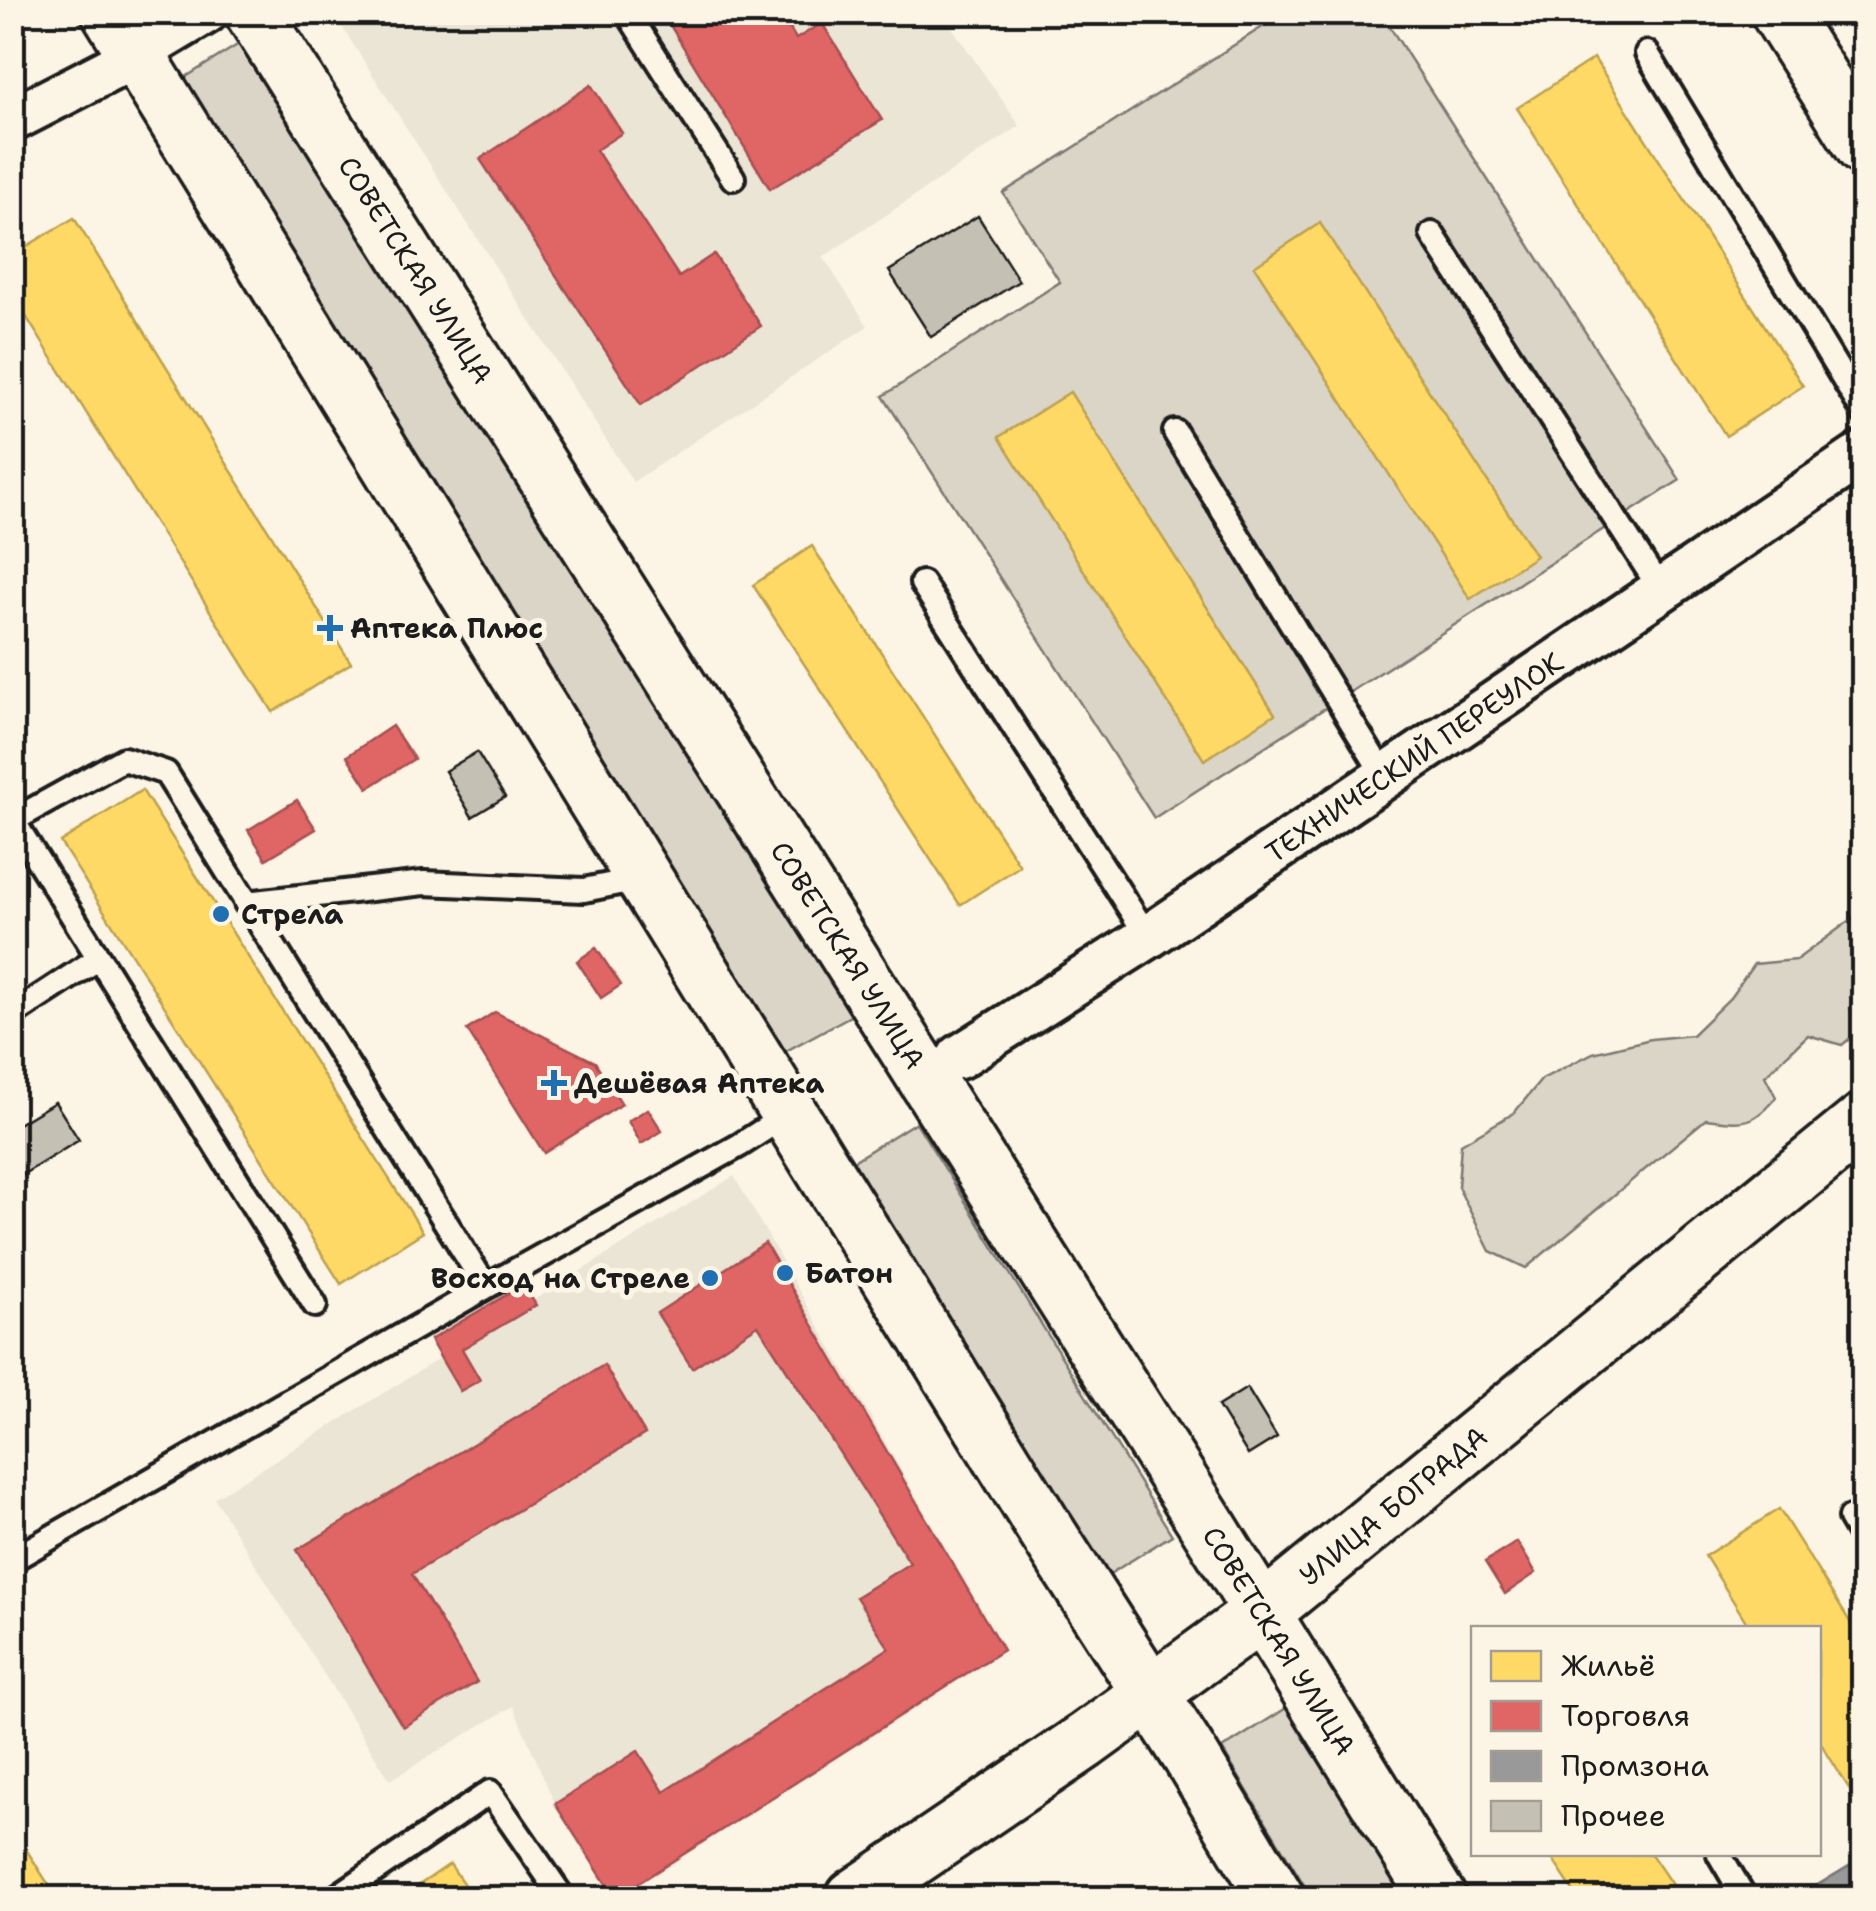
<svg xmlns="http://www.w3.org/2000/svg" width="1876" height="1911" font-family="'Shantell Sans',sans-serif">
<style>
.built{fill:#ebe5d6}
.green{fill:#dbd5c8;stroke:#7c7872;stroke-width:2.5}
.homes{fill:#ffd966;stroke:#bba050;stroke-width:2.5}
.shops{fill:#e06666;stroke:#a55050;stroke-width:2.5}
.industry{fill:#999;stroke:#747474;stroke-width:2.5}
.building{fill:#c4c0b3;stroke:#1c1c1c;stroke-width:2.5}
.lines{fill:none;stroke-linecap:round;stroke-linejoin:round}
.lane-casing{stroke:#1c1c1c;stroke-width:30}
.street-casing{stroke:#1c1c1c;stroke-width:50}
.secondary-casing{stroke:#1c1c1c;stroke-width:62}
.primary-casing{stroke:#1c1c1c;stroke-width:62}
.lane{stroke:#fcf5e5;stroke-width:22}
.street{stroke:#fcf5e5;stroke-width:42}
.secondary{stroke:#fcf5e5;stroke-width:55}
.primary{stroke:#fcf5e5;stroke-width:55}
.poi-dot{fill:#1f6fb2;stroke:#fcf5e5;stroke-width:4}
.labels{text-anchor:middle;stroke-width:10;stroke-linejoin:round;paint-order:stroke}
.street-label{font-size:28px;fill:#1c1c1c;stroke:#fcf5e5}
.poi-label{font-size:28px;font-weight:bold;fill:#1c1c1c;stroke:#fcf5e5;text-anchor:start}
</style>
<rect width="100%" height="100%" fill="#fcf5e5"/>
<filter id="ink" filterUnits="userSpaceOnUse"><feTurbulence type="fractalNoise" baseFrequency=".01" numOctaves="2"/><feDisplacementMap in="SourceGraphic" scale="20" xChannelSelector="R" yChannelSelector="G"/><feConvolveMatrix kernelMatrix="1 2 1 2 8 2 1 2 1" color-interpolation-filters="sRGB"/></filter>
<g filter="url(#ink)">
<path class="built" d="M 340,12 L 942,13 L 1020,126 L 823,257 L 868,326 L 633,482 L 335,16 Z
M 734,1176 L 1003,1650 L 615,1898 L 555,1804 L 513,1706 L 390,1780 L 214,1498 Z"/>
<path class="green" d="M 1284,13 L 1381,13 L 1680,480 L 1154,818 L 883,396 L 1060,282 L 1003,193 Z
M 239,44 L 852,1015 L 784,1052 L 178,82 Z
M 1863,911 L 1863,999 L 1850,1007 L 1859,1031 L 1842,1045 L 1808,1035 L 1765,1076 L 1776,1097 C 1752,1127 1742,1123 1706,1119 L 1526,1268 L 1490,1251 L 1458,1187 L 1461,1144 L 1514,1113 L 1542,1079 L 1593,1053 L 1651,1039 L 1692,1035 L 1730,998 L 1754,964 L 1796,960 Z
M 916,1122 L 1172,1535 L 1108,1575 L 852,1162 Z
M 1291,1705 L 1407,1898 L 1312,1898 L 1222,1749 Z"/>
<path class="homes" d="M 1454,12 L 1487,12 L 1464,28 Z
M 1594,58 L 1803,386 L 1726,436 L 1517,108 Z
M 74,218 L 351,663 L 273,712 L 12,294 L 12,255 Z
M 1320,223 L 1536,556 L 1470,599 L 1254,266 Z
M 1070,392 L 1275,714 L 1204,760 L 999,437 Z
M 812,546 L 1020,866 L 960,905 L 753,585 Z
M 142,790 L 423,1232 L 341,1284 L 60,842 Z
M 1779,1509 L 1864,1644 L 1864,1797 L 1857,1801 L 1818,1739 L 1818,1628 L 1750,1628 L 1705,1556 Z
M 12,1827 L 57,1898 L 12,1898 Z
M 1549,1854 L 1651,1854 L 1681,1898 L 1578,1898 Z
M 450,1864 L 473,1898 L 399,1898 L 425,1881 Z"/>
<path class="shops" d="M 662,12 L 780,12 L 796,39 L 822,23 L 882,120 L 770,189 Z
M 591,85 L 622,133 L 596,150 L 679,277 L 714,254 L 761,326 L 641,405 L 480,159 Z
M 392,726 L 414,759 L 368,788 L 347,756 Z
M 297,800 L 316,829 L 266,859 L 248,830 Z
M 596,948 L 621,985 L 601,998 L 577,961 Z
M 495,1012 L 595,1062 L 622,1104 L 544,1153 L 467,1030 Z
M 648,1109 L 662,1131 L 641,1144 L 628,1121 Z
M 765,1243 L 1003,1650 L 615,1898 L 555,1804 L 638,1751 L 664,1792 L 889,1648 L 856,1597 L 910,1563 L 758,1325 L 692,1368 L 657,1313 Z
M 523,1285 L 536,1305 L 462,1349 L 480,1380 L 460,1391 L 430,1340 Z
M 604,1365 L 645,1434 L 412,1574 L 477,1682 L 403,1727 L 297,1550 Z
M 1517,1542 L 1536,1573 L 1505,1594 L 1485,1562 Z"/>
<path class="industry" d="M 1864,1857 L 1864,1898 L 1796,1898 Z"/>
<path class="building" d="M 978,216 L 1019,281 L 931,337 L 889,271 Z
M 477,752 L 505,797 L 472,817 L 445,771 Z
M 55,1102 L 79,1140 L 22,1175 L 12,1159 L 12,1128 Z
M 1247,1388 L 1277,1437 L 1248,1455 L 1218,1406 Z"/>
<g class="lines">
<defs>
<path id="lane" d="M 627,12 L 733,178
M 1647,53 L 1864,413
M 1432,234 L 1661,590
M 1175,432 L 1385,777
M 922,583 L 1148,937
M 12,821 L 124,759 L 166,773 L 486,1287
M 14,822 L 315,1305
M 246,903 L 424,883 L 584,890 L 643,878
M 12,1004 L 18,1011 L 99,958
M 1850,1518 L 1864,1542
M 12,1560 L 486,1287 L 740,1145 L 788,1114
M 1719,1854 L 1745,1898
M 335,1898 L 490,1792 L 563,1898"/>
<g id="street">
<path d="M 12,120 L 111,69 L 206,12"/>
<path id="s1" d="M 959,1057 L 1148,937 L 1864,453"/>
</g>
<g id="secondary">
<path d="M 1779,12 L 1864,147"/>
<path id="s2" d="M 1263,1612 L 1864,1121"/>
</g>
<g id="primary">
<path d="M 110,12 L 1042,1524 L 1191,1757 L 1276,1898"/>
<path id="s3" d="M 253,12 L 1207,1524 L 1438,1898"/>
<path d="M 854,1898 L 1085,1741 L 1263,1612"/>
</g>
</defs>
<use href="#lane" class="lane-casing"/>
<use href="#street" class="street-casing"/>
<use href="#secondary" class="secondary-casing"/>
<use href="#primary" class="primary-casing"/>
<use href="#lane" class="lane"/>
<use href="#street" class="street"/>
<use href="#secondary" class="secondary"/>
<use href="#primary" class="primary"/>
</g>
</g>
<g class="poi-dot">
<path d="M325 613h10v10h10v10h-10v10h-10v-10h-10v-10h10z"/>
<circle cx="221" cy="914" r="10"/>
<path d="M549 1068h10v10h10v10h-10v10h-10v-10h-10v-10h10z"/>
<circle cx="785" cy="1273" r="10"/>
<circle cx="710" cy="1278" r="10"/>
</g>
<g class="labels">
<g class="street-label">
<text dy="10" stroke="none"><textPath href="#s3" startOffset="305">СОВЕТСКАЯ УЛИЦА</textPath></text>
<text dy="10" stroke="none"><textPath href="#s1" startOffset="545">ТЕХНИЧЕСКИЙ ПЕРЕУЛОК</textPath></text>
<text dy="10" stroke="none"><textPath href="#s3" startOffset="1115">СОВЕТСКАЯ УЛИЦА</textPath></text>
<text dy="10" stroke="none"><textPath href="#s2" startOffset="168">УЛИЦА БОГРАДА</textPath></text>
<text dy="10" stroke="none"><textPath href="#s3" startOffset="1925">СОВЕТСКАЯ УЛИЦА</textPath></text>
</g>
<g class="poi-label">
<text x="350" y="638">Аптека Плюс</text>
<text x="241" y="924">Стрела</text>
<text x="574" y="1093">Дешёвая Аптека</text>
<text x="805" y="1283">Батон</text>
<text x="690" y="1288" text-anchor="end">Восход на Стреле</text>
</g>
</g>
<rect width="1876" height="1911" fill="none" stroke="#fcf5e5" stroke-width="50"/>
<rect x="25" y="25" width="1826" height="1861" fill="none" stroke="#1c1c1c" stroke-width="4" filter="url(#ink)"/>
<rect x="1471" y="1626" width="350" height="230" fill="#fcf5e5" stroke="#a29e95" stroke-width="2.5"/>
<rect x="1491" y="1651" width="50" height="30" fill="#ffd966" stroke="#a29e95" stroke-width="2.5"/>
<text x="1561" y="1676" font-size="30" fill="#1c1c1c">Жильё</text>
<rect x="1491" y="1701" width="50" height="30" fill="#e06666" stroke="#a29e95" stroke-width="2.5"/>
<text x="1561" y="1726" font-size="30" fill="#1c1c1c">Торговля</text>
<rect x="1491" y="1751" width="50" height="30" fill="#999999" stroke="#a29e95" stroke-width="2.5"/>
<text x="1561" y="1776" font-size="30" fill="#1c1c1c">Промзона</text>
<rect x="1491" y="1801" width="50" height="30" fill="#c4c0b3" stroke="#a29e95" stroke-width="2.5"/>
<text x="1561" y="1826" font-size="30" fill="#1c1c1c">Прочее</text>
</svg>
